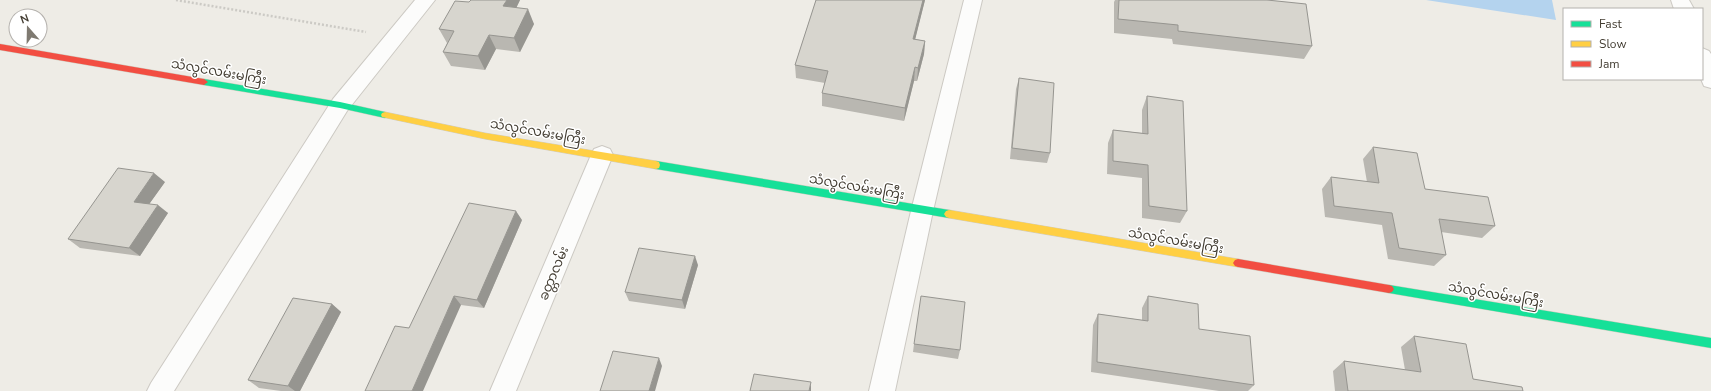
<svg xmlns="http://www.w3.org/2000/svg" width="1711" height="391" font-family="'Nunito Sans','Noto Sans Myanmar',sans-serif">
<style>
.water{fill:#b4d3ee}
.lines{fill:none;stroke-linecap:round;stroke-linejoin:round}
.street-casing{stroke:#ccc9c3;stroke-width:2}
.fast-casing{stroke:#d0ccbf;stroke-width:1}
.slow-casing{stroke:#d0ccbf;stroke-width:1}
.jam-casing{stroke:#d0ccbf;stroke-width:1}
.path{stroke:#cccac5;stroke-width:2.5;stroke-dasharray:2 2;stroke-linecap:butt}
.street{fill:#fcfcfb;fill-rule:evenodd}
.fast{fill:#16e098;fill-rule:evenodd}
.slow{fill:#ffcf43;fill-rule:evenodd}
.jam{fill:#f24e42;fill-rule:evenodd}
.wall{fill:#b9b7b1}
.shaded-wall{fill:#969590}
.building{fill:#d7d5ce;stroke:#969590}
.labels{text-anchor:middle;stroke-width:3;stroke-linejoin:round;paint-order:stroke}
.street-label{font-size:13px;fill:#433d32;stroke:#fff}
</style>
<rect width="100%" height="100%" fill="#eeece6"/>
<path class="water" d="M 1426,0 L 1552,0 L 1556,20 Z"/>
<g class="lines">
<defs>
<path id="street" d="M 415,0 L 435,0 L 347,111 L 174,391 L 147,391 L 151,383 L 333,99 Z
M 964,0 L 982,0 L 933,211 L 895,391 L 869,391 L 911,211 Z
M 1671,0 L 1689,0 L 1694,9 L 1674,9 Z
M 1702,48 L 1709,51 L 1711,54 L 1711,88 L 1704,86 L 1701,79 L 1702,79 Z
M 602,146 L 610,149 L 613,155 L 516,391 L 490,391 L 591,155 L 594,149 Z"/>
<path id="fast" d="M 204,79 L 340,102 L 385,112 L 389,115 L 385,118 L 340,108 L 204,85 L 200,82 Z
M 656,161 L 949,210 L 952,211 L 954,214 L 952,217 L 949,218 L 656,169 L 653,168 L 652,165 L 653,162 Z
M 1389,285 L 1711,338 L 1711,348 L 1389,293 L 1386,292 L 1384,289 L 1386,286 Z"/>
<path id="slow" d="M 385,112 L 485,133 L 656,161 L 659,162 L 660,165 L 659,168 L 656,169 L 485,139 L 382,117 L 381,115 L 382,113 Z
M 949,210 L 1238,259 L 1241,260 L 1243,263 L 1241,266 L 1238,267 L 949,218 L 946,217 L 944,214 L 946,211 Z"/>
<path id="jam" d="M 0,44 L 204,79 L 208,82 L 204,85 L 0,50 Z
M 1238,259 L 1389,285 L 1392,286 L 1394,289 L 1392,292 L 1389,293 L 1238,267 L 1235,266 L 1233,263 L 1235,260 Z"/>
</defs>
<use href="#street" class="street-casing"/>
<use href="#fast" class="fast-casing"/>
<use href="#slow" class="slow-casing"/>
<use href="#jam" class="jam-casing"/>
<path class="path" d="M 176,0 L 366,32"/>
<use href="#street" class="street"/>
<use href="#fast" class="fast"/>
<use href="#slow" class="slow"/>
<use href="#jam" class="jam"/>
</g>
<path class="wall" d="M 471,0 L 520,0 L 516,8 L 534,24 L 520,52 L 496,49 L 485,70 L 451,66 L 443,52 L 447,43 L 439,29 L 469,2 Z
M 816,0 L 925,0 L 915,39 L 925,41 L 924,54 L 917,81 L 914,81 L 904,121 L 822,106 L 822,93 L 825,83 L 796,78 L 795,65 Z
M 1115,0 L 1267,0 L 1312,46 L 1304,59 L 1173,44 L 1172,39 L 1114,33 L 1114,2 Z
M 1019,78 L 1050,153 L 1047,163 L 1010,159 L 1016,89 Z
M 1147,96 L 1187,211 L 1180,223 L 1142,218 L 1142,178 L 1107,174 L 1108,143 L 1113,130 L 1142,133 L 1142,110 Z
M 1373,147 L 1425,189 L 1495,226 L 1482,238 L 1441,232 L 1446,255 L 1434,266 L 1388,259 L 1382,225 L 1325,217 L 1322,189 L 1331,177 L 1367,182 L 1363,159 Z
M 165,182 L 149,204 L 168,213 L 140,256 L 80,248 L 68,239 Z
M 522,220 L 484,308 L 461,305 L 409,328 Z
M 698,265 L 685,309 L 629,301 L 625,292 Z
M 1148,296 L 1199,329 L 1254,385 L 1248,391 L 1219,391 L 1091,372 L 1093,325 L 1098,314 L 1142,320 L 1142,308 Z
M 332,304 L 341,312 L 300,391 L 281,391 L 259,388 L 248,380 Z
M 1414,336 L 1473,379 L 1523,391 L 1335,391 L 1333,371 L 1344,361 L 1405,370 L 1401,347 Z
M 914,344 L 960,350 L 958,359 L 913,352 Z"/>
<path class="shaded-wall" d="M 507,0 L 520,0 L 510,21 L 503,6 Z
M 923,0 L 925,0 L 912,52 L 913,39 Z
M 528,9 L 534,24 L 520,52 L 514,38 Z
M 489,35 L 496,49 L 485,70 L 478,56 Z
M 925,41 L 924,54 L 917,81 L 918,68 Z
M 915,67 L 914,81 L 904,121 L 905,108 Z
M 154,173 L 165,182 L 145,210 L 134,202 Z
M 158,205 L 168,213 L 140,256 L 129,248 Z
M 516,211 L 522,220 L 484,308 L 477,300 Z
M 695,256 L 698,265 L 685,309 L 682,300 Z
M 454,296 L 461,305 L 423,391 L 412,391 Z
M 332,304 L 341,312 L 300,391 L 295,391 L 288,386 Z
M 659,358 L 662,366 L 655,391 L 649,391 Z
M 811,382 L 811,391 L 809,391 Z"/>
<path class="building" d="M 471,0 L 507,0 L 503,6 L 528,9 L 514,38 L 489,35 L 478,56 L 443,52 L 454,31 L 439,29 L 455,1 L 469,2 Z
M 816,0 L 923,0 L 913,39 L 925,41 L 918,68 L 915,67 L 905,108 L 822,93 L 828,71 L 795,65 Z
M 1119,0 L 1267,0 L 1306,4 L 1312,46 L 1178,31 L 1178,25 L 1118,19 Z
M 1019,78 L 1054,83 L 1050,153 L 1012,148 Z
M 1147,96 L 1183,101 L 1187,211 L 1149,206 L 1148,165 L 1113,161 L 1113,130 L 1148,134 Z
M 1373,147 L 1417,153 L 1425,189 L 1488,197 L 1495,226 L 1439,219 L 1446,255 L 1399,248 L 1392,213 L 1334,206 L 1331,177 L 1379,183 Z
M 118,168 L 154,173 L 134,202 L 158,205 L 129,248 L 68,239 Z
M 469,203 L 516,211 L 477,300 L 454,296 L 412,391 L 365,391 L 395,326 L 409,328 Z
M 639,248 L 695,256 L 682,300 L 625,292 Z
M 921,296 L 965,302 L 960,350 L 914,344 Z
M 1148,296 L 1198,304 L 1199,329 L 1250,336 L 1254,385 L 1097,362 L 1098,314 L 1148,321 Z
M 293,298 L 332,304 L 288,386 L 248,380 Z
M 1414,336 L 1466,344 L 1473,379 L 1522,387 L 1523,391 L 1348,391 L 1344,361 L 1421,372 Z
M 613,351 L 659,358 L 649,391 L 600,391 Z
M 754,374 L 811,382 L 809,391 L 750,391 Z"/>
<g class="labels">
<g class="street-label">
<text transform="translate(219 71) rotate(10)" y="5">သံလွင်လမ်းမကြီး</text>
<text transform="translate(538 131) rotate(10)" y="5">သံလွင်လမ်းမကြီး</text>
<text transform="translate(857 186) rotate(10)" y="5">သံလွင်လမ်းမကြီး</text>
<text transform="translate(1176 240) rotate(10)" y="5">သံလွင်လမ်းမကြီး</text>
<text transform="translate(553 273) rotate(-67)" y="5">ခတ္တာလမ်း</text>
<text transform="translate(1496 294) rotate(10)" y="5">သံလွင်လမ်းမကြီး</text>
</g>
</g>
<rect x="1563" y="8" width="140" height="72" fill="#ffffff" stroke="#b4b1ad"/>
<rect x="1571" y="21" width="20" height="6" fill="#16e098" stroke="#b4b1ad"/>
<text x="1599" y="28" font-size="12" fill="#433d32">Fast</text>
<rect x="1571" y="41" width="20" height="6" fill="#ffcf43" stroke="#b4b1ad"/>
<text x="1599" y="48" font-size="12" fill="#433d32">Slow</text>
<rect x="1571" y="61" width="20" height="6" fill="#f24e42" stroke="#b4b1ad"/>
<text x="1599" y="68" font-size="12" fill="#433d32">Jam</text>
<g transform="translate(28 28) rotate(340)"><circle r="19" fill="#ffffff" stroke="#b4b1ad"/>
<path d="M0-3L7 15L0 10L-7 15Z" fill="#7f7a71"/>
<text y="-6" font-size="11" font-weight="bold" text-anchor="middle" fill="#433d32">N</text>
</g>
</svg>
